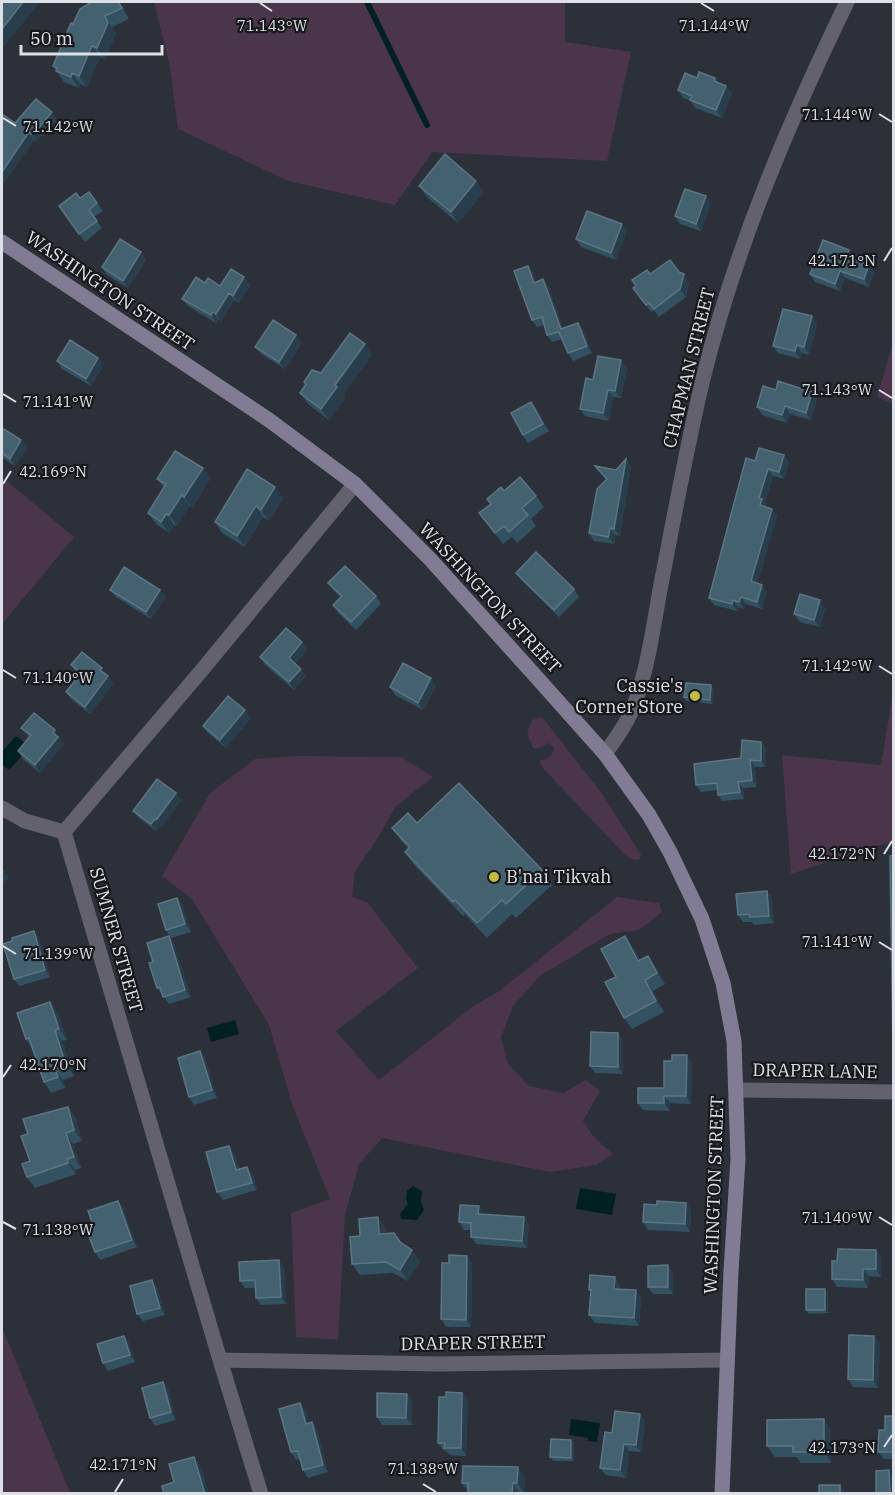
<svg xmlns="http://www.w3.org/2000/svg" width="895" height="1495" font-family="'IBM Plex Serif',serif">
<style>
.green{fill:#4b354b}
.water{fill:#002022}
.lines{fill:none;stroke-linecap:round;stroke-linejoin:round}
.stream{stroke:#002022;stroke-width:6}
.minor{stroke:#64616f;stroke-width:15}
.tertiary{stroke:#64616f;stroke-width:15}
.secondary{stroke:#817c93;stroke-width:15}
.wall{fill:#325262}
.shaded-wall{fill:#283e4c}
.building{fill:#446170;stroke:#5c7583;stroke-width:1.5}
.ticks{fill:none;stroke:#dde0e6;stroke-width:2}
.poi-dot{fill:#c2bd3f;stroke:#16181c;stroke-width:2}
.labels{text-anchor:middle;stroke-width:4.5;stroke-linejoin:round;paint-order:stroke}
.street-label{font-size:18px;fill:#dde0e6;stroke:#16181c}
.poi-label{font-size:18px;fill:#dde0e6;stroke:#16181c;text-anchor:end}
.ticks-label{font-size:15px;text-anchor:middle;fill:#dde0e6;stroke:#16181c;stroke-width:4.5;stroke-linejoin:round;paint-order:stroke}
</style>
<rect width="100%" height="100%" fill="#2c3039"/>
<path class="green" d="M 154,2 L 565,2 L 565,42 L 631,52 L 607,161 L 432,152 L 395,205 L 288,181 L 178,129 L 170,67 Z
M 893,342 L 893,404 L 877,397 Z
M 2,477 L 74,537 L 2,624 Z
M 893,693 L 893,843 L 883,844 L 791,874 L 782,755 L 881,765 Z
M 542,717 L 603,795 L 641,855 L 640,859 L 634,860 L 625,855 L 542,767 L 539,761 C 547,759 553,756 554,747 L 548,743 L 538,749 L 533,748 L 527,733 L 532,720 Z
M 297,756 L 401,757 L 433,777 L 395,807 L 378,838 L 355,871 L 352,897 L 367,902 L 418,968 L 336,1031 L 379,1080 L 475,1005 L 498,992 L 617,897 L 659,903 L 662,912 L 639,930 L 610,934 L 540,976 L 513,1006 L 501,1037 L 508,1064 L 529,1086 L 563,1093 L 586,1080 L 600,1091 L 583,1121 L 594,1137 L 613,1154 L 596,1165 L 550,1172 L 382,1138 L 359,1164 L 345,1215 L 338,1340 L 296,1337 L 291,1213 L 330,1199 L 292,1104 L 269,1025 L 192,899 L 162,876 L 210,793 L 255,759 Z
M 2,1327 L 70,1493 L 2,1493 Z"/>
<path class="water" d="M 16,736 L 30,747 L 9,770 L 2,764 L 2,752 Z
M 235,1020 L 239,1034 L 211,1042 L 207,1028 Z
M 413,1186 L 422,1191 L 421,1201 L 424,1210 L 417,1220 L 401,1219 L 400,1214 L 408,1204 L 406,1199 L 407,1191 Z
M 580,1188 L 616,1194 L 612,1215 L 576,1209 Z
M 571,1419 L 600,1423 L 597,1442 L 588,1441 L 588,1438 L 569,1435 Z"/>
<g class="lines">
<path class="stream" d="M 367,2 L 427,125"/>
<path class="minor" d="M 2,808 L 25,821 L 64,832
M 737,1090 L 894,1092
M 220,1360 L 439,1364 L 727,1360
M 261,1494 L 220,1360 L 64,832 L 202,670 L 355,484"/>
<path class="tertiary" d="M 605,754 C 616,738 628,722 635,703 C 649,664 654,621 662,579 C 675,513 687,445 703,379 C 735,248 789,122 847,2"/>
<path class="secondary" d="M 2,242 L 269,420 L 355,484 L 430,559 L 531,671 L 605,754 L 649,815 L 670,852 L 702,919 L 723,983 L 734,1041 L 738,1159 L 731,1271 L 722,1494"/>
</g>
<path class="wall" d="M 91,2 L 120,2 L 129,19 L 112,27 L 116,34 L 105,59 L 100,57 L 87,87 L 80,84 L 79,88 L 64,82 L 53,66 L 73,24 L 92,2 Z
M 697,78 L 715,78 L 719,83 L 726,86 L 732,93 L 722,118 L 695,108 L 691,101 L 683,98 L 678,90 Z
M 2,114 L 15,123 L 57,120 L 43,137 L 41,135 L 36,141 L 34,140 L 4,183 L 2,181 Z
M 419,186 L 484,192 L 458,223 L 427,197 Z
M 89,192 L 103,211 L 94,217 L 102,228 L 85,242 L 59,206 L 80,198 Z
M 711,204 L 701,231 L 680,224 L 675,216 Z
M 627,231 L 616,260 L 581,247 L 576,239 Z
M 141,252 L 146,260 L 128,288 L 107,275 L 102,267 Z
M 854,257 L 853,259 L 869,265 L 874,272 L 869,287 L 845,278 L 840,291 L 815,282 L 810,274 Z
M 528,266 L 533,273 L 536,282 L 543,279 L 548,286 L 563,328 L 583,330 L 592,353 L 573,361 L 568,353 L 562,339 L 552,342 L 547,335 L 544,325 L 537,327 L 532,320 Z
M 679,272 L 689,282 L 686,297 L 659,317 L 654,310 L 651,312 L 639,296 L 650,274 Z
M 244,277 L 250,285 L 239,303 L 234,300 L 221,321 L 218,319 L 216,323 L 188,306 L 182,299 L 205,283 L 220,286 Z
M 817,324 L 809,355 L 802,353 L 800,359 L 778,353 L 773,346 Z
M 302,343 L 285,369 L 261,354 L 255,347 Z
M 372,355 L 343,395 L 345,398 L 329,420 L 308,404 L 300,393 L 306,385 L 304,382 L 321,373 Z
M 98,358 L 103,366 L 91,386 L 62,369 L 57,361 Z
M 627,368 L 621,398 L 613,397 L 609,421 L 585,416 L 580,409 L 593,380 Z
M 776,390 L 812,392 L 817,399 L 811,420 L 790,414 L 787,423 L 762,415 L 757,407 Z
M 531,402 L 537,409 L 549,431 L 528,443 L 523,435 Z
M 2,428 L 21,440 L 27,448 L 15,466 L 2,458 Z
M 784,455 L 789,462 L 784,479 L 773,476 L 765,503 L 766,507 L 772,509 L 777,516 L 757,584 L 762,585 L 767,593 L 762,609 L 746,604 L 744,609 L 738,607 L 737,611 L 714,605 L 709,598 L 755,461 Z
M 595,466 L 616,470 L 631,466 L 620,536 L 615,535 L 614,544 L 594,541 L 589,533 L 606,480 Z
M 203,468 L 210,479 L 192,508 L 189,506 L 177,526 L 174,525 L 169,533 L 156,524 L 148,513 L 164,488 L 157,479 Z
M 247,469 L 283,498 L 269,521 L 263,517 L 245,547 L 222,533 L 215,522 Z
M 504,491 L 536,496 L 544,507 L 531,519 L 536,526 L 517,543 L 512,537 L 503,544 L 479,513 L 490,504 L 487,499 Z
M 516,573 L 574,589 L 579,597 L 559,617 L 521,580 Z
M 328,583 L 376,596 L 381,604 L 356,630 L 338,613 L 333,605 L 341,598 L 334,591 Z
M 110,590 L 160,590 L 166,597 L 151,619 L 116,597 Z
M 825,608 L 820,627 L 800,622 L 794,614 Z
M 302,642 L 307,650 L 295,664 L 306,676 L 294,690 L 265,665 L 260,657 Z
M 71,665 L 107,675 L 113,684 L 90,714 L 72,700 L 66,692 L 80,675 L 76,673 Z
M 711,685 L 714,689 L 712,704 L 687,701 L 684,697 Z
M 436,686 L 423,710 L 395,695 L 390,687 Z
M 251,718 L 226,748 L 208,733 L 203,726 Z
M 21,728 L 60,738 L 59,739 L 64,744 L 40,773 L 23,759 L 18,751 L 29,737 Z
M 761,742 L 766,748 L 765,767 L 755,767 L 757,787 L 743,788 L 744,799 L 722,801 L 718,795 L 717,790 L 701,792 L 696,785 L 741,758 Z
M 176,793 L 181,801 L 162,826 L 161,825 L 156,831 L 139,818 L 133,811 Z
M 417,823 L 542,870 L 552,885 L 516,918 L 512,914 L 487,938 L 465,914 L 463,916 L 415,866 L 405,852 L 408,848 L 402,842 L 392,828 Z
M 767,891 L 772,898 L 774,923 L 755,925 L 752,922 L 743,922 L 738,915 Z
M 177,898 L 182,905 L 191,932 L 171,938 L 166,930 Z
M 169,936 L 174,944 L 191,997 L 169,1004 L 157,988 L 153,962 Z
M 39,938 L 50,977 L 19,986 L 14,979 Z
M 633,947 L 640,960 L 656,967 L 665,984 L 653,991 L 664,1012 L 632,1029 L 624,1018 L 616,977 Z
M 58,1013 L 67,1040 L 62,1041 L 74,1076 L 63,1080 L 65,1088 L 51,1093 L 44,1082 L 32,1049 L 26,1039 Z
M 623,1040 L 623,1074 L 595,1073 L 590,1066 Z
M 200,1051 L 205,1058 L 217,1098 L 194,1105 L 189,1097 Z
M 692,1063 L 691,1104 L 670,1103 L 670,1111 L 643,1110 L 638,1103 L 664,1088 Z
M 68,1107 L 76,1118 L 82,1141 L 73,1144 L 81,1168 L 75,1170 L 76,1174 L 35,1188 L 27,1177 L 30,1161 L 28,1134 Z
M 229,1146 L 234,1153 L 239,1169 L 253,1174 L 257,1190 L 223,1200 L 217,1192 Z
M 118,1201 L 123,1208 L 137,1247 L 100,1260 L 95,1252 L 94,1228 Z
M 686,1203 L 691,1210 L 690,1232 L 648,1230 L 643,1222 L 657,1205 Z
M 484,1213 L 484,1214 L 524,1217 L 529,1225 L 527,1248 L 476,1244 L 471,1237 L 471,1230 L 464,1230 L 459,1222 Z
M 386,1228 L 386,1233 L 394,1233 L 402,1243 L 420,1261 L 408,1281 L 393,1273 L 360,1275 L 352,1264 Z
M 876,1250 L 881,1257 L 881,1277 L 869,1276 L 868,1288 L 837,1287 L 832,1279 L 837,1261 Z
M 472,1263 L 471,1327 L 446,1327 L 441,1319 Z
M 284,1267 L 286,1304 L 261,1305 L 256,1298 L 256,1288 L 245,1288 L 240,1281 Z
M 673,1273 L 673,1294 L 653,1294 L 648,1287 Z
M 620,1284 L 620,1289 L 641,1297 L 639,1326 L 595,1323 L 589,1315 L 591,1292 L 589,1290 Z
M 157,1287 L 165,1315 L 143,1321 L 137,1314 Z
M 828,1293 L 828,1313 L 809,1314 L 806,1310 Z
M 124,1336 L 129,1343 L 135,1362 L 108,1371 L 103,1363 Z
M 880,1344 L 878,1388 L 853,1387 L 848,1379 Z
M 163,1382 L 168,1389 L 176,1420 L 155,1426 L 150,1418 Z
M 462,1393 L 468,1400 L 466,1456 L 450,1455 L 446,1451 L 443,1450 L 438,1443 L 446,1397 Z
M 407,1394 L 412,1401 L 412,1425 L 382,1425 L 377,1417 Z
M 306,1411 L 309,1423 L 312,1422 L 317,1430 L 328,1472 L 308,1478 L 303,1470 L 300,1459 L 296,1460 L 291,1452 Z
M 640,1414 L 645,1421 L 641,1452 L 629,1451 L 626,1478 L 606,1475 L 600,1468 L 612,1433 Z
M 894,1416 L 894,1459 L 884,1459 L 878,1452 L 885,1430 Z
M 831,1430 L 831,1463 L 801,1463 L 796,1457 L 775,1457 L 767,1446 Z
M 571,1440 L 574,1443 L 574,1461 L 553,1461 L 550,1457 Z
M 518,1467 L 525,1478 L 525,1494 L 468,1494 L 468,1491 L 462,1483 Z"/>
<path class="shaded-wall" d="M 23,2 L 40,2 L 2,49 L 2,29 Z
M 118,2 L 120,2 L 129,19 L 122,8 Z
M 105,16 L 116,34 L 105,59 L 97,48 Z
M 92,46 L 100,57 L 87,87 L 79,76 Z
M 72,73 L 80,84 L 79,88 L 71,77 Z
M 726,86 L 732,93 L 722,118 L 716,110 Z
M 52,112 L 57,120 L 43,137 L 38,129 Z
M 36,127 L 41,135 L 36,141 L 31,134 Z
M 29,132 L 34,140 L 4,183 L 2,178 L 2,172 Z
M 476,181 L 484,192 L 458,223 L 451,212 Z
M 706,196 L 711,204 L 701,231 L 696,224 Z
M 622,224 L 627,231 L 616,260 L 611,253 Z
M 849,250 L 854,257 L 851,263 L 846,256 Z
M 141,252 L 146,260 L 128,288 L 123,281 Z
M 869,265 L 874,272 L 869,287 L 864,279 Z
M 528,266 L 533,273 L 539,290 L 534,283 Z
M 840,271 L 845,278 L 840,291 L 835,284 Z
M 684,274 L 689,282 L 686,297 L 680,289 Z
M 244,277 L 250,285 L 239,303 L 233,296 Z
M 543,279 L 548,286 L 566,336 L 561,329 Z
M 229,293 L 234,300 L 221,321 L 216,314 Z
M 213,312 L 218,319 L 216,323 L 211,315 Z
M 812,316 L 817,324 L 809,355 L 804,347 Z
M 578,323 L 583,330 L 592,353 L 587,346 Z
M 296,335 L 302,343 L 285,369 L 279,362 Z
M 365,344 L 372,355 L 343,395 L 345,398 L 329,420 L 321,409 L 335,385 Z
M 797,345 L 802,353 L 800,359 L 795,351 Z
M 98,358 L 103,366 L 91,386 L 86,379 Z
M 621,360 L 627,368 L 621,398 L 615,391 Z
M 608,390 L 613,397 L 609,421 L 603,413 Z
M 812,392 L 817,399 L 811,420 L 806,413 Z
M 531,402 L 537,409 L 549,431 L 543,424 Z
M 785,406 L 790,414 L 787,423 L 782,415 Z
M 21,440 L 27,448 L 15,466 L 10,459 Z
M 784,455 L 789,462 L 784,479 L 779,472 Z
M 626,459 L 631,466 L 620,536 L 614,529 Z
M 203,468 L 210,479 L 192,508 L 184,497 Z
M 768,469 L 773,476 L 765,503 L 767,506 L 765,512 L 760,505 L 759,498 Z
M 275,487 L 283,498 L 269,521 L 261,510 Z
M 182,495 L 189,506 L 177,526 L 169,515 Z
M 256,506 L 263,517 L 245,547 L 237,536 Z
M 772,509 L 777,516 L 756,589 L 751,581 Z
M 166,514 L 174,525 L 169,533 L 161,522 Z
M 610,528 L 615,535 L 614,544 L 608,537 Z
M 762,585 L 767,593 L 762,609 L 757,602 Z
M 160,590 L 166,597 L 151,619 L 146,612 Z
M 741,597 L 746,604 L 744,609 L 739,602 Z
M 733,600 L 738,607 L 737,611 L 732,604 Z
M 820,600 L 825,608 L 820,627 L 814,620 Z
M 302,642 L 307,650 L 294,665 L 289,658 Z
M 301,669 L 306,676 L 294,690 L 289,682 Z
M 108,676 L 113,684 L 90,714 L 85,707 Z
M 431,678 L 436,686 L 423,710 L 418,703 Z
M 711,685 L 714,689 L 712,704 L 710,700 Z
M 245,710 L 251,718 L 226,748 L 220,740 Z
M 55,730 L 60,738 L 59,739 L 64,744 L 40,773 L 35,765 L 53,733 Z
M 761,742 L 766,748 L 765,767 L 761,761 Z
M 750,760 L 755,767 L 757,787 L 752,780 Z
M 738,782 L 743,788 L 744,799 L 740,792 Z
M 176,793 L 181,801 L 162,826 L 157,819 Z
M 156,818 L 161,825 L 156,831 L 151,824 Z
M 4,869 L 9,877 L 2,888 L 2,872 Z
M 767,891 L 772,898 L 774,923 L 769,916 Z
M 177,898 L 182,905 L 191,932 L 185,924 Z
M 34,931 L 39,938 L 50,977 L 45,970 Z
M 169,936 L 174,944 L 191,997 L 185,990 Z
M 625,936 L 633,947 L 646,972 L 638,961 Z
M 648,956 L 656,967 L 665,984 L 657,973 Z
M 645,980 L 653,991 L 664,1012 L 656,1001 Z
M 50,1002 L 58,1013 L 67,1040 L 59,1029 Z
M 55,1030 L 62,1041 L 74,1076 L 66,1065 Z
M 618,1033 L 623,1040 L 623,1074 L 618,1067 Z
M 200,1051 L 205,1058 L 217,1098 L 212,1090 Z
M 687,1055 L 692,1063 L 691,1104 L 686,1096 Z
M 55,1069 L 63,1080 L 65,1088 L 58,1077 Z
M 664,1096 L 670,1103 L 670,1111 L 664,1103 Z
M 68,1107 L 76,1118 L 82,1141 L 74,1130 Z
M 66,1133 L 73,1144 L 81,1168 L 74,1157 Z
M 229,1146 L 234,1153 L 241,1177 L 236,1170 Z
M 67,1159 L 75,1170 L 76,1174 L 68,1163 Z
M 247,1167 L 253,1174 L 257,1190 L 252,1183 Z
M 118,1201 L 123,1208 L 137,1247 L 132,1240 Z
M 686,1203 L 691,1210 L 690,1232 L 685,1224 Z
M 479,1206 L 484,1213 L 483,1222 L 478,1214 Z
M 378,1217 L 386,1228 L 387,1245 L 379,1234 Z
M 524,1217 L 529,1225 L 527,1248 L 522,1241 Z
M 412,1250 L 420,1261 L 408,1281 L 400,1270 Z
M 876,1250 L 881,1257 L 881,1277 L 876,1269 Z
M 467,1256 L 472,1263 L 471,1327 L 466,1320 Z
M 279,1260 L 284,1267 L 286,1304 L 281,1297 Z
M 668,1265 L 673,1273 L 673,1294 L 668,1287 Z
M 863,1269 L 869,1276 L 868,1288 L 863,1280 Z
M 615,1277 L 620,1284 L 620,1296 L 614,1289 Z
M 152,1280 L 157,1287 L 165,1315 L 160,1308 Z
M 825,1289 L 828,1293 L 828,1313 L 825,1310 Z
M 636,1290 L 641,1297 L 639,1326 L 634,1318 Z
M 124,1336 L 129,1343 L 135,1362 L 130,1355 Z
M 874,1336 L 880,1344 L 878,1388 L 873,1380 Z
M 163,1382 L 168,1389 L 176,1420 L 171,1412 Z
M 462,1393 L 468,1400 L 466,1456 L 461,1448 Z
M 407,1394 L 412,1401 L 412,1425 L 406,1418 Z
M 300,1403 L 306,1411 L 311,1431 L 306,1424 Z
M 640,1414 L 645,1421 L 641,1452 L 636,1445 Z
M 824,1419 L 831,1430 L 831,1463 L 824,1452 Z
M 312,1422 L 317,1430 L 328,1472 L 323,1465 Z
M 571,1440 L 574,1443 L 574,1461 L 571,1458 Z
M 624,1444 L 629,1451 L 626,1478 L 620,1470 Z
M 194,1457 L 202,1468 L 209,1494 L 205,1494 Z
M 518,1467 L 525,1478 L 525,1494 L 517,1483 Z
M 889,1470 L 894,1477 L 894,1494 L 890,1494 Z
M 513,1483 L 520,1494 L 512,1494 Z
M 840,1485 L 845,1492 L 845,1494 L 840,1494 Z"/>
<path class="building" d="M 2,2 L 23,2 L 2,29 Z
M 91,2 L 118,2 L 122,8 L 105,16 L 108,23 L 97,48 L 92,46 L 79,76 L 72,73 L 71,77 L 56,71 L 57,68 L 53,66 L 71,23 L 73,24 L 80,9 L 92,2 Z
M 699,72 L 715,78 L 714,81 L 726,86 L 716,110 L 690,100 L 692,96 L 678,90 L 685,73 L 697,78 Z
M 36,99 L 52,112 L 38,129 L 36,127 L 31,134 L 29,132 L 2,172 L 2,114 L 15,123 Z
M 445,154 L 476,181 L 451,212 L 419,186 Z
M 685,189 L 706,196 L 696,224 L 675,216 Z
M 89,192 L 97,203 L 89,210 L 97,221 L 79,234 L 59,206 L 76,193 L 80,198 Z
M 587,211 L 622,224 L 611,253 L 576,239 Z
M 120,239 L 141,252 L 123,281 L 102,267 Z
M 823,240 L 849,250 L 846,256 L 869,265 L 864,279 L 840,271 L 835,284 L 810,274 Z
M 670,260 L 679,272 L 684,274 L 680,289 L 654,309 L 649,303 L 646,305 L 633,288 L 636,286 L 632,280 L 647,270 L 650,274 Z
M 528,266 L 534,283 L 543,279 L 561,329 L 578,323 L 587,346 L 568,353 L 559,332 L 547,335 L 542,317 L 532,320 L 514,271 Z
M 231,269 L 244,277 L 233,296 L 229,293 L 216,314 L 213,312 L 211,315 L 182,299 L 196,277 L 205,283 L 208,278 L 220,286 Z
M 783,309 L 812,316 L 804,347 L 797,345 L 795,351 L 773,346 Z
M 273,320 L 296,335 L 279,362 L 255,347 Z
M 350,333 L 365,344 L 335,385 L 337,387 L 321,409 L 300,393 L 306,384 L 304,382 L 312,370 L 321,373 Z
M 70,340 L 98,358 L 86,379 L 57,361 Z
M 598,356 L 621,360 L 615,391 L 608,390 L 603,413 L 580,409 L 586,378 L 593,380 Z
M 778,381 L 812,392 L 806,413 L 785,406 L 782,415 L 757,407 L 763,386 L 776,390 Z
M 531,402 L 543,424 L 523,435 L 511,413 Z
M 2,428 L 21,440 L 10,459 L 2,453 Z
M 759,448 L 784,455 L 779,472 L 768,469 L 759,498 L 762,499 L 760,505 L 772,509 L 751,581 L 762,585 L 757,602 L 741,597 L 739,602 L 733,600 L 732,604 L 709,598 L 746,458 L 755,461 Z
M 175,451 L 203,468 L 184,497 L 182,495 L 169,515 L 166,514 L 161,522 L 148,513 L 166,484 L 157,479 Z
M 626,459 L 614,529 L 610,528 L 608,537 L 589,533 L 597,489 L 607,479 L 595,466 L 616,470 Z
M 247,469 L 275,487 L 261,510 L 256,506 L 237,536 L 215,522 Z
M 520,477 L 536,496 L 522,508 L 528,515 L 509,532 L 504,526 L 495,533 L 479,513 L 491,504 L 487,499 L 501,487 L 504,491 Z
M 536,552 L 574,589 L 554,610 L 516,573 Z
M 345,566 L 376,596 L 351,622 L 333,605 L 342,596 L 328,583 Z
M 124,567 L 160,590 L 146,612 L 110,590 Z
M 800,594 L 820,600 L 814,620 L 794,614 Z
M 286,628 L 302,642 L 289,658 L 301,669 L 289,682 L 260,657 Z
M 82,652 L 102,668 L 100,670 L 108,676 L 85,707 L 66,692 L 81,673 L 71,665 Z
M 403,663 L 431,678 L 418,703 L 390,687 Z
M 686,683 L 711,685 L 710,700 L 684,697 Z
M 228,696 L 245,710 L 220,740 L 203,726 Z
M 34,713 L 55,730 L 53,733 L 58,737 L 35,765 L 18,751 L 31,735 L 21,728 Z
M 742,740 L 761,742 L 761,761 L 750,760 L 752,780 L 738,782 L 740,792 L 718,795 L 717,783 L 696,785 L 694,764 L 741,758 Z
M 157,779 L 176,793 L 157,819 L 156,818 L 151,824 L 133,811 Z
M 459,783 L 542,870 L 506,904 L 502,900 L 477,923 L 455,900 L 453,902 L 405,852 L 410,847 L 392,828 L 408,813 L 417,823 Z
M 894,855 L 894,1050 L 893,1050 L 890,856 Z
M 767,891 L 769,916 L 750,917 L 749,914 L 738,915 L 736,894 Z
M 177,898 L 185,924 L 166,930 L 158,904 Z
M 34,931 L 45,970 L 14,979 L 3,944 L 12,941 L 12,938 Z
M 169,936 L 185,990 L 163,997 L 160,987 L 157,988 L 149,963 L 153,962 L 147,943 Z
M 625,936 L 638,961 L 648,956 L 657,973 L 645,980 L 656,1001 L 624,1018 L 605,982 L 616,977 L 601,949 Z
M 50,1002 L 59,1029 L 55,1030 L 66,1065 L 55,1069 L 58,1077 L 44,1082 L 29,1038 L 26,1039 L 17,1013 Z
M 591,1032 L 618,1033 L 618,1067 L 590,1066 Z
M 200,1051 L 212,1090 L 189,1097 L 178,1058 Z
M 672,1055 L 687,1055 L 686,1096 L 664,1096 L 664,1103 L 638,1103 L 638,1088 L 664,1088 L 664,1061 L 672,1061 Z
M 68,1107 L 74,1130 L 66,1133 L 74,1157 L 67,1159 L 68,1163 L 27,1177 L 22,1164 L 30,1161 L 21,1136 L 28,1134 L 23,1119 Z
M 229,1146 L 236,1170 L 247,1167 L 252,1183 L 217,1192 L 206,1152 Z
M 118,1201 L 132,1240 L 95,1252 L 87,1231 L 94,1228 L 88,1211 Z
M 657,1201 L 686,1203 L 685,1224 L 643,1222 L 644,1204 L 657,1205 Z
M 460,1205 L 479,1206 L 478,1214 L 524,1217 L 522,1241 L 471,1237 L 471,1223 L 459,1222 Z
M 378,1217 L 379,1234 L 394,1233 L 400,1242 L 412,1250 L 400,1270 L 386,1262 L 352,1264 L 350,1237 L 360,1236 L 359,1219 Z
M 838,1249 L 876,1250 L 876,1269 L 863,1269 L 863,1280 L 832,1279 L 832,1261 L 837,1261 Z
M 449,1255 L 467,1256 L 466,1320 L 441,1319 L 442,1263 L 449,1263 Z
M 279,1260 L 281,1297 L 256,1298 L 255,1280 L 240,1281 L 239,1262 Z
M 668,1265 L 668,1287 L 648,1287 L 648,1266 Z
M 590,1275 L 615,1277 L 614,1289 L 636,1290 L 634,1318 L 589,1315 L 591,1290 L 589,1290 Z
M 152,1280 L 160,1308 L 137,1314 L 130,1286 Z
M 806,1289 L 825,1289 L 825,1310 L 806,1310 Z
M 849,1335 L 874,1336 L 873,1380 L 848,1379 Z
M 124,1336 L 130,1355 L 103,1363 L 97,1344 Z
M 163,1382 L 171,1412 L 150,1418 L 142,1388 Z
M 446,1392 L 462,1393 L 461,1448 L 444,1448 L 445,1443 L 438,1443 L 439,1397 L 446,1397 Z
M 377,1393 L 407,1394 L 406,1418 L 377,1417 Z
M 300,1403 L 306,1424 L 312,1422 L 323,1465 L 303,1470 L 298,1451 L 291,1452 L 279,1409 Z
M 615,1411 L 640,1414 L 636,1445 L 624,1444 L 620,1470 L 600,1468 L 605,1432 L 612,1433 Z
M 885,1416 L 894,1416 L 894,1452 L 878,1452 L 879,1430 L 885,1430 Z
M 824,1419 L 824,1452 L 793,1452 L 793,1446 L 767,1446 L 767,1420 Z
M 551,1439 L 571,1440 L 571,1458 L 550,1457 Z
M 194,1457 L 205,1494 L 164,1494 L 162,1486 L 174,1482 L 169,1464 Z
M 463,1466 L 518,1467 L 517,1483 L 513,1483 L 512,1494 L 468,1494 L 468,1483 L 462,1483 Z
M 889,1470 L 890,1494 L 876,1494 L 876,1471 Z
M 819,1485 L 840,1485 L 840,1494 L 819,1494 Z"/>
<path class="ticks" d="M 260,3 L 272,11M 701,3 L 714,11M 879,114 L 892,122M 3,118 L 16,126M 884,261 L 892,248M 879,390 L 892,398M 3,394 L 16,402M 3,484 L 11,471M 879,666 L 892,674M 3,670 L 16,678M 884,854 L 892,841M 879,942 L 892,950M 3,946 L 16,954M 3,1077 L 11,1065M 879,1217 L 892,1225M 3,1222 L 16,1229M 884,1447 L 892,1435M 423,1484 L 436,1492M 115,1492 L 123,1479"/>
<g class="poi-dot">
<circle cx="695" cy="696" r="6"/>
<circle cx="494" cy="877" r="6"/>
</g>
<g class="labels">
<g class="street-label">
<text transform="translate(110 291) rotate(34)" y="6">WASHINGTON STREET</text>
<text transform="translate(689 368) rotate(-76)" y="6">CHAPMAN STREET</text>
<text transform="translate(490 598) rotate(47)" y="6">WASHINGTON STREET</text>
<text transform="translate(116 940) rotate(74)" y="6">SUMNER STREET</text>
<text transform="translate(815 1071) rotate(1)" y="6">DRAPER LANE</text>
<text transform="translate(714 1195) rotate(-88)" y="6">WASHINGTON STREET</text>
<text transform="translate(473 1343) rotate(-1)" y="6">DRAPER STREET</text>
</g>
<g class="poi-label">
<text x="683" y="692">Cassie's<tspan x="683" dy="21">Corner Store</tspan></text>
<text x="506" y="883" text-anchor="start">B'nai Tikvah</text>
</g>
</g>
<g class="ticks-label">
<text x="272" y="31">71.143°W</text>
<text x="714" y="31">71.144°W</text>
<text x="837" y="120">71.144°W</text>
<text x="58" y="132">71.142°W</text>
<text x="842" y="266">42.171°N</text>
<text x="837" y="395">71.143°W</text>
<text x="58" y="407">71.141°W</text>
<text x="53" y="477">42.169°N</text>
<text x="837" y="671">71.142°W</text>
<text x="58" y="683">71.140°W</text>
<text x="842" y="859">42.172°N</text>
<text x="837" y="947">71.141°W</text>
<text x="58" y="959">71.139°W</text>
<text x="53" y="1070">42.170°N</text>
<text x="837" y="1223">71.140°W</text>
<text x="58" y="1235">71.138°W</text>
<text x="842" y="1453">42.173°N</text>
<text x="123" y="1470">42.171°N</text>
<text x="423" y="1474">71.138°W</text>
</g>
<rect width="895" height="1495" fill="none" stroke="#dde0e6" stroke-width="6"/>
<path d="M21 45v9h141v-9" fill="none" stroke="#dde0e6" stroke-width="3"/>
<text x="30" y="45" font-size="18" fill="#dde0e6" stroke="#16181c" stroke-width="4.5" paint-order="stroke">50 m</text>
</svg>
